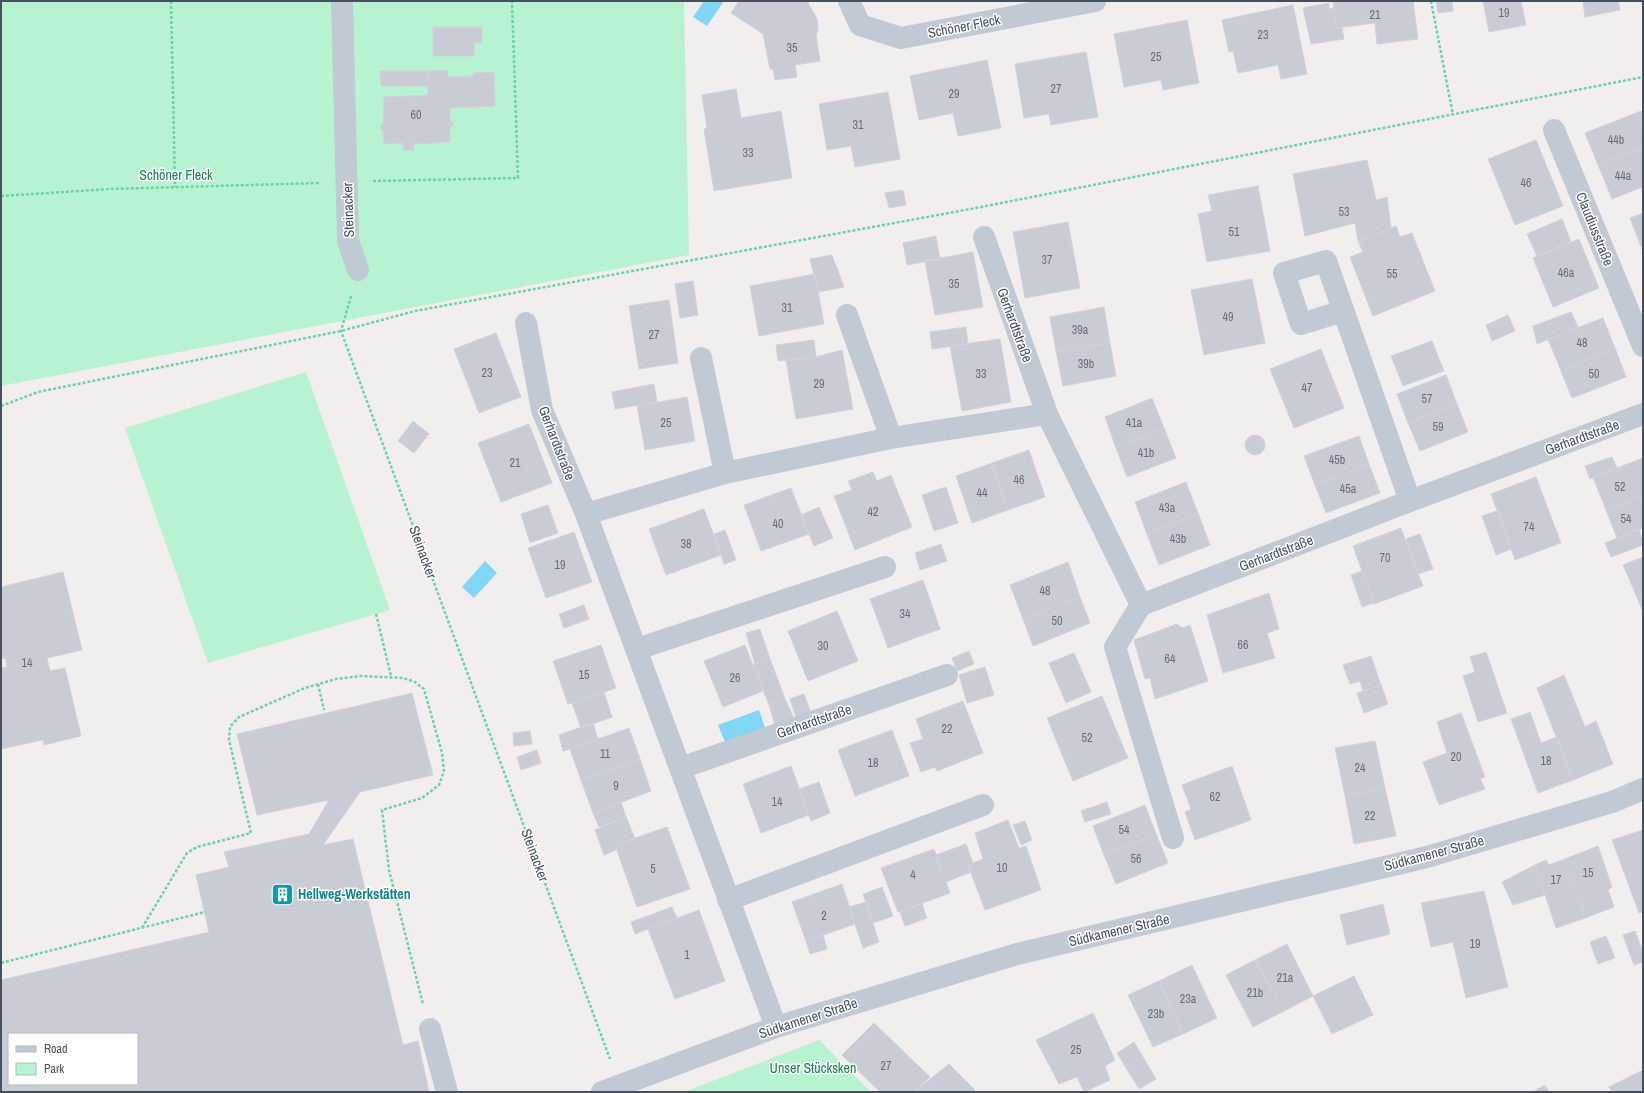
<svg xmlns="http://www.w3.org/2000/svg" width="1644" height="1093" font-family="'Archivo Narrow',sans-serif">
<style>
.green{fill:#b8f3d1}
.water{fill:#81d6f3}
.building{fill:#c9ccd4;stroke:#d1d3da;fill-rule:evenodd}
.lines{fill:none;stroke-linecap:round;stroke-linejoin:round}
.path{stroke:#6dd3a6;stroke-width:2.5;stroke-dasharray:3 2;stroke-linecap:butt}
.minor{stroke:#c0c9d4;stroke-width:22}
.labels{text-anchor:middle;stroke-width:3;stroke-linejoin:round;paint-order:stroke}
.number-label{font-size:12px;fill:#656f7b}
.street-label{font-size:14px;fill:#44505d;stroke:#fff}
.park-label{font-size:14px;fill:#0f8450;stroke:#fff}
.culture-label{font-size:14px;font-weight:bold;fill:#0d838f;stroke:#fff;text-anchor:start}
</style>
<rect width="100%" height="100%" fill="#f1eeed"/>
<path class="green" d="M 1,1 L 684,1 L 689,255 L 1,386 Z
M 306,372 L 390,610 L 208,663 L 125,428 Z
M 819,1040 L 871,1092 L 684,1092 Z"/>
<path class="water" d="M 704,1 L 724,1 L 707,26 L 693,17 Z
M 485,561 L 497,573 L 474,598 L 462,587 Z
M 759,710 L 765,728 L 725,742 L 718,725 Z"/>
<path class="building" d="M 739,1 L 807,1 L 817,19 L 818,29 L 816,36 L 820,61 L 795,65 L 797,77 L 775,80 L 773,69 L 770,69 L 763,34 L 731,13 Z
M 1333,1 L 1413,1 L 1418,39 L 1377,44 L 1375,23 L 1336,28 Z
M 1436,1 L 1452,1 L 1453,11 L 1438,13 Z
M 1483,1 L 1521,1 L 1526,25 L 1489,32 Z
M 1583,1 L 1618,1 L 1620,10 L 1585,17 Z
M 1329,3 L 1329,9 L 1334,8 L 1336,28 L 1342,28 L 1344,39 L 1311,44 L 1303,8 Z
M 1293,5 L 1307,74 L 1281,79 L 1278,65 L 1238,73 L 1233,51 L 1229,52 L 1222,20 Z
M 1187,20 L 1199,83 L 1163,90 L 1161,80 L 1124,87 L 1114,34 Z
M 433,27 L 482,27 L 482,43 L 474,43 L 474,56 L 433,56 Z
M 1086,52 L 1098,117 L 1051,125 L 1049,114 L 1024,118 L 1015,64 Z
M 987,60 L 1001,128 L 958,136 L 953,113 L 919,120 L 910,76 Z
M 448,70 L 448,77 L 473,76 L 473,73 L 494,72 L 495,106 L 450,108 L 450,122 L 453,122 L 453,126 L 450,127 L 450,142 L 414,144 L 414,150 L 403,150 L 403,143 L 384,144 L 383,130 L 381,130 L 380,125 L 383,125 L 384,97 L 428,95 L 427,71 Z
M 380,71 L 427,71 L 428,86 L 381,86 Z
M 736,89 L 741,118 L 781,111 L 792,178 L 714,191 L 704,129 L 707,128 L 702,95 Z
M 888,92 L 900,159 L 855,167 L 851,146 L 827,150 L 819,104 Z
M 1641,111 L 1643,147 L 1598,165 L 1585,133 Z
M 1536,140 L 1563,206 L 1515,225 L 1488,159 Z
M 1643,147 L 1643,187 L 1612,199 L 1598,165 Z
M 1367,160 L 1376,200 L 1387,197 L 1391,228 L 1358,241 L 1355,223 L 1305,236 L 1293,174 Z
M 1258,186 L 1270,251 L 1207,262 L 1198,214 L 1212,211 L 1208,195 Z
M 903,190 L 906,205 L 889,208 L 885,193 Z
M 1643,213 L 1643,249 L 1642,249 L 1630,218 Z
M 1562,219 L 1571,242 L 1537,256 L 1527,234 Z
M 1068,222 L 1080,288 L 1025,298 L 1013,232 Z
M 1396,226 L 1400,237 L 1412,233 L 1435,291 L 1373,316 L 1350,257 L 1363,252 L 1358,241 Z
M 936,236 L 940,259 L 907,265 L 903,243 Z
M 1579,239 L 1599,288 L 1553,307 L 1533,258 Z
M 973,252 L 983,307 L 935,315 L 925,261 Z
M 832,255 L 844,287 L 818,292 L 810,259 Z
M 815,274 L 824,324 L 759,336 L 750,286 Z
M 1252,279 L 1265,343 L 1204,355 L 1191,290 Z
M 693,281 L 698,315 L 680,318 L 675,284 Z
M 669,300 L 678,363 L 639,369 L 629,306 Z
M 1104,307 L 1110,343 L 1056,351 L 1050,317 Z
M 1571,312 L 1578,327 L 1537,344 L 1533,326 Z
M 1508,315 L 1515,331 L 1492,341 L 1486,325 Z
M 1603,318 L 1615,348 L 1561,371 L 1548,339 Z
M 966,327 L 968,344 L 932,349 L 930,332 Z
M 496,333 L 521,397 L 479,413 L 454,349 Z
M 1000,339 L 1011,402 L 962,411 L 950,346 Z
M 814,340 L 816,357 L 778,361 L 776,345 Z
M 1432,341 L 1444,371 L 1403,386 L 1391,356 Z
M 1110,343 L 1116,376 L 1063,386 L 1056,351 Z
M 1615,348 L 1626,377 L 1572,398 L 1561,371 Z
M 1321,349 L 1344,408 L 1294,428 L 1270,369 Z
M 842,350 L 853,409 L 796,419 L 786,360 L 816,357 Z
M 1446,375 L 1457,404 L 1408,423 L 1397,394 Z
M 654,384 L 657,402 L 615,409 L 612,392 Z
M 687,397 L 695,441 L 645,450 L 637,406 Z
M 1152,398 L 1164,428 L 1116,448 L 1105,417 Z
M 1457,404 L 1468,432 L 1420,451 L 1408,423 Z
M 413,421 L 429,434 L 414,453 L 398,441 Z
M 529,424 L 552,483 L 501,502 L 478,443 Z
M 1164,428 L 1176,458 L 1127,477 L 1116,448 Z
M1245 445a10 10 0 1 1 20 0a10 10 0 1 1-20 0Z
M 1359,436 L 1369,464 L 1315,485 L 1304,456 Z
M 1029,450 L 1045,497 L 1008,510 L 992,463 Z
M 1612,457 L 1617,468 L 1590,479 L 1585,466 Z
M 1643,458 L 1643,496 L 1606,510 L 1593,477 Z
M 992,463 L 1008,510 L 972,523 L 956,476 Z
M 1369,464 L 1380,493 L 1326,513 L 1315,485 Z
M 873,472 L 877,481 L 891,475 L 912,527 L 855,550 L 834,496 L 852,490 L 848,481 Z
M 1536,477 L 1561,543 L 1515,560 L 1491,494 Z
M 1186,482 L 1198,513 L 1147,534 L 1135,502 Z
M 946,487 L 958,523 L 934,531 L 922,495 Z
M 791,488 L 809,534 L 761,551 L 744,505 Z
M 1643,496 L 1643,528 L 1617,538 L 1606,510 Z
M 548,505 L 558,533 L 530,543 L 521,514 Z
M 819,507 L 833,538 L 814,546 L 801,515 Z
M 704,509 L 721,555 L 666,575 L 649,529 Z
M 1497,511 L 1511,549 L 1496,555 L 1482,516 Z
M 1198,513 L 1210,545 L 1159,565 L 1147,534 Z
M 1401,528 L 1423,586 L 1374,604 L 1353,546 Z
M 1639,529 L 1643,545 L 1611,557 L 1605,543 Z
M 725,530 L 736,560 L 724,564 L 714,534 Z
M 574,532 L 592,582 L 546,598 L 528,548 Z
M 1420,534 L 1433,569 L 1418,574 L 1406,539 Z
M 941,544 L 947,561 L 920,570 L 915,553 Z
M 1643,557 L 1643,595 L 1637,597 L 1623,565 Z
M 1068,562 L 1080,597 L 1023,619 L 1010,585 Z
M 1362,571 L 1374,603 L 1362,607 L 1351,575 Z
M 63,572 L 82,650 L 47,658 L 50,671 L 65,668 L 81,736 L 44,745 L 43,740 L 1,749 L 1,668 L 7,667 L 5,658 L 1,659 L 1,587 Z
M 923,580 L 940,629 L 888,648 L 870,599 Z
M 1269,593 L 1279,629 L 1267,633 L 1275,658 L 1223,673 L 1207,615 Z
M 1643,595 L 1643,612 L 1637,597 Z
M 1080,597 L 1090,623 L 1033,646 L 1023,619 Z
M 584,605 L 589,619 L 564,628 L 559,614 Z
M 837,611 L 858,661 L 808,681 L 788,631 Z
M 1177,624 L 1182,628 L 1190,625 L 1208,681 L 1155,699 L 1150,678 L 1145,679 L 1134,640 Z
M 760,629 L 770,659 L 755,664 L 746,633 Z
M 601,645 L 616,688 L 568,704 L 553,661 Z
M 745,645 L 763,691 L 723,707 L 704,661 Z
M 969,651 L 974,664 L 957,671 L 952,658 Z
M 1486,652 L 1507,713 L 1478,722 L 1463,676 L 1475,672 L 1470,657 Z
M 1074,653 L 1091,692 L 1066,703 L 1049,663 Z
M 1371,656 L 1381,685 L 1363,691 L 1360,681 L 1350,684 L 1343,665 Z
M 770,659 L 785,699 L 769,705 L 753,665 Z
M 985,667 L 994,695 L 967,703 L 959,675 Z
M 1564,675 L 1585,727 L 1596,721 L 1613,764 L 1573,780 L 1537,688 Z
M 1381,685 L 1388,704 L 1364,713 L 1357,693 Z
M 604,692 L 612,717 L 581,728 L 572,703 Z
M 412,693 L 433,775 L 360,792 L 323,845 L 353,839 L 403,1045 L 418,1041 L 429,1092 L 1,1092 L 1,980 L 209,932 L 196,875 L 229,867 L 224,852 L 309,834 L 329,800 L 257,815 L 237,734 ZM 9,1034 L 137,1034 L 137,1084 L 9,1084 Z
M 804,694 L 812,716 L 797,720 L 790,699 Z
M 1102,696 L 1128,758 L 1073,781 L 1047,718 Z
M 785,699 L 795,721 L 776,728 L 769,705 Z
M 963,701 L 983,753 L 937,771 L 935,767 L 921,772 L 910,743 L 923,739 L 916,719 Z
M 1530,712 L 1541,743 L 1557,737 L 1573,780 L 1538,793 L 1511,719 Z
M 1461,713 L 1485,777 L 1480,779 L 1485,789 L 1439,805 L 1423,762 L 1447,753 L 1437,722 Z
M 593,723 L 598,740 L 563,751 L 559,735 Z
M 629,728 L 640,759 L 581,780 L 570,749 Z
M 892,730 L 909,776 L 855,796 L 838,750 Z
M 530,731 L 532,744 L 514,746 L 513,733 Z
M 1375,741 L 1385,788 L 1345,796 L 1335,748 Z
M 537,750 L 541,763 L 521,770 L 517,757 Z
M 640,759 L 651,791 L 593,813 L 581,780 Z
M 791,766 L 809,815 L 761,833 L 743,784 Z
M 1232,766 L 1251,820 L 1195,840 L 1185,812 L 1191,809 L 1182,785 Z
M 819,782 L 830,813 L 811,821 L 799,789 Z
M 1385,788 L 1396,836 L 1354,844 L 1345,796 Z
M 621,802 L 626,817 L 599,827 L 593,813 Z
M 1107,802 L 1111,814 L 1085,822 L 1081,811 Z
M 1145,805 L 1156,834 L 1104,855 L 1093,826 Z
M 626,817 L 635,838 L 615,845 L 616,850 L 604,855 L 595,830 Z
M 1008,820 L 1019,848 L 1026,846 L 1041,890 L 985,910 L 968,865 L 983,859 L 975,833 Z
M 1025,821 L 1032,840 L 1021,845 L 1013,825 Z
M 667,827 L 690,889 L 637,907 L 615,845 Z
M 1643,830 L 1643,911 L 1639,913 L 1612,840 Z
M 1156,834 L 1168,863 L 1116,884 L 1104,855 Z
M 966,844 L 973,863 L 968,865 L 971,872 L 946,882 L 936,855 Z
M 1598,846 L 1612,887 L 1608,890 L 1614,907 L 1585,918 L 1565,859 Z
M 934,849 L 950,893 L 898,912 L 881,868 Z
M 1565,859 L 1585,918 L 1556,928 L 1535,865 L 1546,860 L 1549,865 Z
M 1535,865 L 1545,895 L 1513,905 L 1502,882 Z
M 842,884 L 855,924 L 806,941 L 792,902 Z
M 882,887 L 893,916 L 873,923 L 863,894 Z
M 1484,891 L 1508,987 L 1466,998 L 1453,942 L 1431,947 L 1421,903 Z
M 866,902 L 879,942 L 863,948 L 849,907 Z
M 922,904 L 927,918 L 905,926 L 900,912 Z
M 1383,904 L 1390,934 L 1347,945 L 1340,915 Z
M 672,907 L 677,918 L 635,934 L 631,922 Z
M 699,910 L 725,981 L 675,999 L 648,929 Z
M 1635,931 L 1643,953 L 1643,962 L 1634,965 L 1623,935 Z
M 823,935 L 827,949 L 810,954 L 806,941 Z
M 1606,936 L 1615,958 L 1598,964 L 1590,942 Z
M 1287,944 L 1313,996 L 1284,1011 L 1255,960 Z
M 1255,960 L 1284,1011 L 1253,1027 L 1226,975 Z
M 1192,965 L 1217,1018 L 1183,1034 L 1159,981 Z
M 1354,976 L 1373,1015 L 1332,1034 L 1313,996 Z
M 1159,981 L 1183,1034 L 1153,1047 L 1128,995 Z
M 1093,1013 L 1115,1060 L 1105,1066 L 1110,1080 L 1084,1092 L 1077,1077 L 1059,1084 L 1036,1040 Z
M 874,1023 L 930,1077 L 914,1092 L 880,1092 L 842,1055 Z
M 1134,1042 L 1156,1079 L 1139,1089 L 1117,1053 Z
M 949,1064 L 975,1090 L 973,1092 L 914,1092 Z
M 1643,1070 L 1643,1092 L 1612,1092 L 1609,1087 Z
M 1545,1085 L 1549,1092 L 1532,1092 Z"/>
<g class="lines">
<path class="path" d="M 171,1 L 175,187
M 1431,1 L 1453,115
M 373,181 L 518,178 L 512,1
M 1,196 L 110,189 L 320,183
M 351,296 L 341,331 L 610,1059
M 1,406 L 38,392 L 341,331 L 415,311 L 976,208 L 1643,77
M 376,614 L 391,676
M 318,684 L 324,710
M 142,928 L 187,853 L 197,847 L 251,833 L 229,740 L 230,727 L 239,717 L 305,688 L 336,679 L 361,676 L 403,678 L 415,682 L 424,689 L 442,753 L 444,771 L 439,785 L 422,798 L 382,810 L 389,870 L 423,1004
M 1,963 L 205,912"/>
<path class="minor" d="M 342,1 L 348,241 L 358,270
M 849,1 L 860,25 L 901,38 L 1095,1
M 1554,130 L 1643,346
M 984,237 L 1047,414 L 1141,605
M 1343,311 L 1301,324 L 1284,273 L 1326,261 L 1410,501
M 847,315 L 891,438
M 526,323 L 542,410 L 586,514 L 776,1027
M 701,358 L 725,473
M 586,514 L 725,473 L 891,438 L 1047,414
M 637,649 L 885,567
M 681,768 L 947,675
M 1173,838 L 1115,647 L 1141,605 L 1410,501 L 1643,414
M 728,900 L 983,805
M 430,1029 L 447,1092
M 602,1092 L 776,1027 L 1017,954 L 1427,857 L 1612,802 L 1643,789"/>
</g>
<defs>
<symbol id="building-square" viewBox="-11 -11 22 22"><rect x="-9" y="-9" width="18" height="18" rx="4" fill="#0f9aa8" stroke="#fff"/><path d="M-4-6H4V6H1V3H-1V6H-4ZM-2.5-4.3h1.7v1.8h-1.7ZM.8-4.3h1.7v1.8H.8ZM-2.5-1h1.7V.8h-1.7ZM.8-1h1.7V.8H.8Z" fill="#fff"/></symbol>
</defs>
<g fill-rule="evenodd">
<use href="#building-square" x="270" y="882" width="25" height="25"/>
</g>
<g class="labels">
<g class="number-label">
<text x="1504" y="17">19</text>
<text x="1375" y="19">21</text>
<text x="1263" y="39">23</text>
<text x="792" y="52">35</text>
<text x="1156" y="61">25</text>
<text x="1056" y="93">27</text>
<text x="954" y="98">29</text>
<text x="416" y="119">60</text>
<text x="858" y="129">31</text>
<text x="1616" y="144">44b</text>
<text x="748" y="157">33</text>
<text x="1623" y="180">44a</text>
<text x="1526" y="187">46</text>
<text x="1344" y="216">53</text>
<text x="1234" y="236">51</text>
<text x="1047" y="264">37</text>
<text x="1566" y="277">46a</text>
<text x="1392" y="278">55</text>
<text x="954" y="288">35</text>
<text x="787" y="312">31</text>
<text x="1228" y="321">49</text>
<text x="1080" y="334">39a</text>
<text x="654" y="339">27</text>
<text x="1582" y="347">48</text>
<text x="1086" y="368">39b</text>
<text x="487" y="377">23</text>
<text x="981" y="378">33</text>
<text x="1594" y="378">50</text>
<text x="819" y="388">29</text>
<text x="1307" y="392">47</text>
<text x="1427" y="403">57</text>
<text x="666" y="427">25</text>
<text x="1134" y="427">41a</text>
<text x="1438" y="431">59</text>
<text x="1146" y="457">41b</text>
<text x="1337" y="464">45b</text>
<text x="515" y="467">21</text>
<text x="1019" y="484">46</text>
<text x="1620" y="491">52</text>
<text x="1348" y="493">45a</text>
<text x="982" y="497">44</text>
<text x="1167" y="512">43a</text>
<text x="873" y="516">42</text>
<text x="1626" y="523">54</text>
<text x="778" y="528">40</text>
<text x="1529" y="531">74</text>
<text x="1178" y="543">43b</text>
<text x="686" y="548">38</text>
<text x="1385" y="562">70</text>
<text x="560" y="569">19</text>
<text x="1045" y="595">48</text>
<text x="905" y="618">34</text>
<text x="1057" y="625">50</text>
<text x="1243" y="649">66</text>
<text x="823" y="650">30</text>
<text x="1170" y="663">64</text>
<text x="27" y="667">14</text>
<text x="584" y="679">15</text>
<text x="735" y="682">26</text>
<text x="947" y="733">22</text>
<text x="1087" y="742">52</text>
<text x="605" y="758">11</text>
<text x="1456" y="761">20</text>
<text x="1546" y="765">18</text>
<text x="873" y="767">18</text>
<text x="1360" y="772">24</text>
<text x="616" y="790">9</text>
<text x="1215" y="801">62</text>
<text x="777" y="806">14</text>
<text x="1370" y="820">22</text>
<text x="1124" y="834">54</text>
<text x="1136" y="863">56</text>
<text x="1002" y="872">10</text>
<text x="653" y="873">5</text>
<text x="1588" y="877">15</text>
<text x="913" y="879">4</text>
<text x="1556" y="884">17</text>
<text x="824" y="920">2</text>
<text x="1475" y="948">19</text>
<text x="687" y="959">1</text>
<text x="1285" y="982">21a</text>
<text x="1255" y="997">21b</text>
<text x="1188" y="1003">23a</text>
<text x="1156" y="1018">23b</text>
<text x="1076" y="1054">25</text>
<text x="886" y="1070">27</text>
</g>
<g class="street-label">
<text transform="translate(964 26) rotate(-11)" y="5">Schöner Fleck</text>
<text transform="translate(348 210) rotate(-92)" y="5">Steinacker</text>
<text transform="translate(1595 229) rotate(68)" y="5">Claudiusstraße</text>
<text transform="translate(1015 325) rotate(70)" y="5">Gerhardtstraße</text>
<text transform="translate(1582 437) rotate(-20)" y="5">Gerhardtstraße</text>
<text transform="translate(557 443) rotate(69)" y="5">Gerhardtstraße</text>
<text transform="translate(423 552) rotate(70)" y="5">Steinacker</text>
<text transform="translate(1276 553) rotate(-21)" y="5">Gerhardtstraße</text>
<text transform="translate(814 721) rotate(-19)" y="5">Gerhardtstraße</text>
<text transform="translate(1434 853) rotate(-15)" y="5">Südkamener Straße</text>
<text transform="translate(535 855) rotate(70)" y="5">Steinacker</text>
<text transform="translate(1119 930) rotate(-13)" y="5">Südkamener Straße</text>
<text transform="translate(808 1018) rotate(-18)" y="5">Südkamener Straße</text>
</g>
<g class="park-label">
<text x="176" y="180">Schöner Fleck</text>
<text x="813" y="1073">Unser Stücksken</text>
</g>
<g class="culture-label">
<text x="298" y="899">Hellweg-Werkstätten</text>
</g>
</g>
<rect width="1644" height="1093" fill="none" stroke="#44505d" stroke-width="4"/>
<rect x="8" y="1033" width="130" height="52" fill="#ffffff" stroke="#b4b9be"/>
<rect x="16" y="1046" width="20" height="6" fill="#c0c9d4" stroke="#b4b9be"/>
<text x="44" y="1053" font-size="12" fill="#44505d">Road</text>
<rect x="16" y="1063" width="20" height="12" fill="#b8f3d1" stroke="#b4b9be"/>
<text x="44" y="1073" font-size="12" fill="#44505d">Park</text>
</svg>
